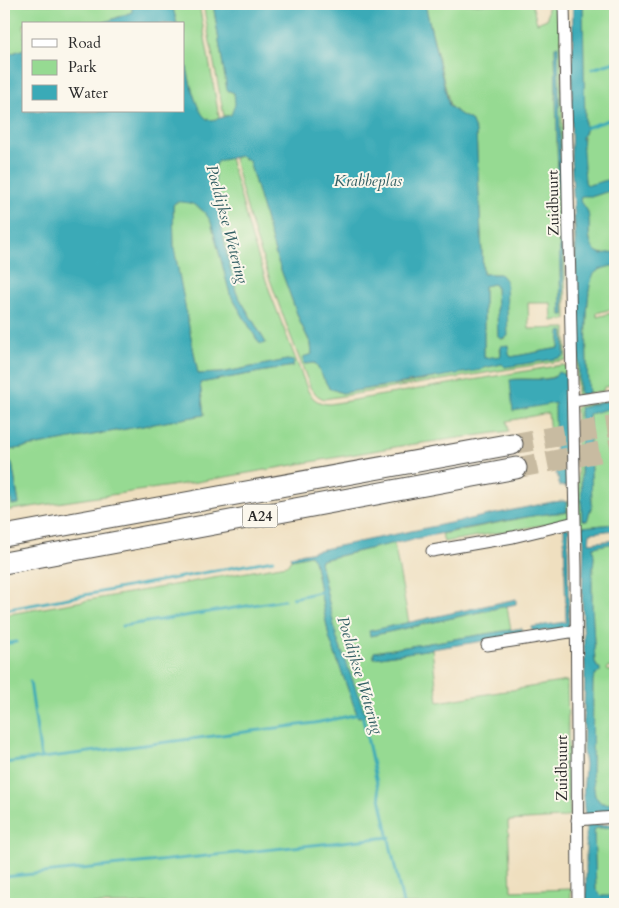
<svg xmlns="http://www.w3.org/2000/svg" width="619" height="908" font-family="Cardo,serif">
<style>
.green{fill:#96da92;stroke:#60825e;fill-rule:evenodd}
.water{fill:#3aaab7;stroke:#326a71}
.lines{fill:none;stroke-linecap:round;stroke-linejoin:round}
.stream{stroke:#3aaab7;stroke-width:3}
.highway-tunnel{stroke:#c8bba1;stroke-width:21;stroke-dasharray:21 11;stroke-linecap:butt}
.street-casing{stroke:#484641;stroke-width:13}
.highway-casing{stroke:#484641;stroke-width:23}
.street{stroke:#fff;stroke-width:11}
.highway{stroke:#fff;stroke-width:21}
.labels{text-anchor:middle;stroke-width:4;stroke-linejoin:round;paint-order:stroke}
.shield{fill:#fbf7ec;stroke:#696865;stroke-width:1}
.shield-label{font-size:14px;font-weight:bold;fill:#2b2b2b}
.street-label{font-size:15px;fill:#2b2b2b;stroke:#fbf7ec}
.water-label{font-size:16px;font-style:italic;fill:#315e63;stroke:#fbf7ec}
</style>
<rect width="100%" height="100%" fill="#fbf7ec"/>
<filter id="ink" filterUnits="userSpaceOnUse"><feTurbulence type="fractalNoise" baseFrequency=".02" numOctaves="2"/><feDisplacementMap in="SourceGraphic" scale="10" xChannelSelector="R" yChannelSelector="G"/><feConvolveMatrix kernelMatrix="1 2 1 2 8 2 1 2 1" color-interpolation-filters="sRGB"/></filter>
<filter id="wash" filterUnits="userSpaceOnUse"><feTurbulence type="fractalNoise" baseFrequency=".0096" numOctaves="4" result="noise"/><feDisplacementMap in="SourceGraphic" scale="20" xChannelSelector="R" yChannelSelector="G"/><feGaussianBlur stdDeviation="1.12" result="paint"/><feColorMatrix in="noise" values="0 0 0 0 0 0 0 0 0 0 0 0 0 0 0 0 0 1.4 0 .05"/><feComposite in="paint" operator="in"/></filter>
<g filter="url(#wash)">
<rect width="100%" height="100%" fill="#efdfbf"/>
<path class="green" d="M 10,4 L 132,4 L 132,12 L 100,24 L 24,24 L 24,49 L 4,56 L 4,14 L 7,15 Z
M 172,4 L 199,4 L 219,117 C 214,120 210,121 205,118 C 195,111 185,63 184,51 C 183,42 184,33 184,24 L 177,24 Z
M 203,4 L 213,4 L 227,90 L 234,93 L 236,104 L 231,115 L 224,116 L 223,111 Z
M 425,4 L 532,4 L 537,23 L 547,19 L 548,4 L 558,4 L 561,29 L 566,319 L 552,321 L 551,303 L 528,303 L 529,329 L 566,328 L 566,360 L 324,399 L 318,396 L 311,389 C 282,313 252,238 234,158 L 240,156 L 249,161 L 276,256 L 300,322 L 311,345 L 312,354 L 303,357 L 304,364 L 315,363 L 329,388 L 342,393 L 409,383 L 502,364 L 505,367 L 560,358 L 564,355 L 564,332 L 560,332 L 559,348 L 511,357 L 500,348 L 501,357 L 484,358 L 484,286 L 493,284 L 496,286 L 498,337 L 501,339 L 506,338 L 500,274 L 483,274 L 476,132 L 471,120 L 458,113 L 450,106 ZM 555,47 L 558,47 L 564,315 L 561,315 Z
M 583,4 L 615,4 L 615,178 L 589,185 L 586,184 C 583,176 580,138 585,131 Z
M 230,158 L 252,239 L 272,298 L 308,391 C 313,400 320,404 330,404 L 562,365 L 566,366 L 568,437 L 566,438 L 555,376 C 544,382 523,377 510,380 L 555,403 L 556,439 L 550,434 L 548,413 L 507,421 L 509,431 L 401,446 L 197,482 L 4,511 L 4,451 L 204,415 L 200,383 L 293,366 L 287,360 L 221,373 L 198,374 L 174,248 L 173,205 L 178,201 L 194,203 L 207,215 L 211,222 L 230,294 L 259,343 L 266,343 L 236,292 L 227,255 L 218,209 L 214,167 L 218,161 ZM 12,463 L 19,503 L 12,505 L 5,464 Z
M 615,189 L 615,252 C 583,260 592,235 588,214 C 587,207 580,205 580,197 L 584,195 L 594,196 Z
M 574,215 L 579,357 L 579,391 L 589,393 C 586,374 584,286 594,274 C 599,268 609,267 615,265 L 615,308 L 597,313 L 597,317 L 615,312 L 615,385 L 604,387 L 603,391 L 577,395 Z
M 605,401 L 580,408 L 582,520 L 587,521 L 592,505 L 589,413 L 615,407 L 615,524 L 582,527 L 583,537 L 579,537 L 576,409 L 578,406 Z
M 570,501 L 571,520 L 444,542 L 442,534 L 537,515 L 567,512 L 566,502 Z
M 394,543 L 409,623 L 370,631 L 370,636 L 507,606 L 511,630 L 374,652 L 374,658 L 432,649 L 438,702 L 567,681 L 570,815 L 562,818 L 508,821 L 511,891 L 571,889 L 571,904 L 4,904 L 4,615 L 287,565 L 291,559 L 310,555 L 314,559 L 329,637 L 358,717 L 365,716 L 365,713 L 337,639 L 320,562 L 322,560 Z
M 615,543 L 615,666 L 607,668 L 608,671 L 615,670 L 615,804 L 601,803 L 595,796 L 592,774 L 593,680 L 595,675 L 600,672 L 595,662 L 592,605 L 592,581 L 594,557 L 592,547 Z
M 615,827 L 615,896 C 607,897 600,898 596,890 L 594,830 L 597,828 Z"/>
<path class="water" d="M 132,4 L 172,4 L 177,24 L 100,24 L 132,12 Z
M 213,4 L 425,4 L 449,106 L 458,113 L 471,120 L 476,132 L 483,274 L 500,274 L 506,281 L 508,336 L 501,339 L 498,337 L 496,286 L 493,284 L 484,286 L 484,358 L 501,356 L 501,346 L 508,345 L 509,354 L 511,357 L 559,348 L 560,332 L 563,331 L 564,338 L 564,356 L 560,358 L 505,367 L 502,364 L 484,368 L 481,370 L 342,393 L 329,388 L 315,363 L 304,364 L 303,357 L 312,354 L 311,344 L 300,322 L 276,256 L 249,161 L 240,156 L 218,161 L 214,167 L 218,209 L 227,255 L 236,292 L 266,343 L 263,344 L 259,343 L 230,294 L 211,222 C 203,207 192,201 176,202 L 173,205 L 174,248 L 198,374 L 221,373 L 287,360 L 294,361 L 293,366 L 200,383 L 204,415 L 4,451 L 4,56 L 24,49 L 24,111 L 184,111 L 184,53 C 187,66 195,120 211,120 C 217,120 224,116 231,115 L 235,104 L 234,93 L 227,90 Z
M 573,4 L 583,4 L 585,131 L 582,137 L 585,181 L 586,184 L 589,185 L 615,178 L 615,189 L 594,196 L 582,196 L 580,198 C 581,204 587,207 588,213 C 592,227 583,246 601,254 L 615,252 L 615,265 C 609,267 599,268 594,274 C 584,286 586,374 589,393 L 582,395 L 579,391 L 579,357 L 576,300 L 576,244 L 571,157 Z
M 558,46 L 564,315 L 561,315 L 555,47 Z
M 558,372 L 566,375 L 567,435 L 566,438 L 568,486 L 559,486 L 558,476 L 556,475 L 555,403 L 513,411 L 510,380 C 521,378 544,381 552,378 C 556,377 556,375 558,372 Z
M 615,399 L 615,407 L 589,414 L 592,505 L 587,521 L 582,520 L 580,408 Z
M 12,463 L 19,504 L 12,505 L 5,464 Z
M 564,501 L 566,502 L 567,512 C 534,514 501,522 468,528 C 419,538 370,548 321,560 L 320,562 L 337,639 L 365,713 L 365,716 L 358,717 L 329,637 L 314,560 L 310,555 L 291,559 L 290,556 L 552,502 Z
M 615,524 L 615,530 L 590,533 L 589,543 L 615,540 L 615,543 L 593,547 L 594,557 L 592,581 L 592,605 L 595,662 L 597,667 L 600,668 L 600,672 L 595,675 L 593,680 L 592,774 L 595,796 L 601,803 L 615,804 L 615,811 L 598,811 L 593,814 L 593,823 L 595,825 L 615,824 L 615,827 L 597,828 L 594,830 L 596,890 L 602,896 L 615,896 L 615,904 L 586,904 L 586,827 L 583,798 L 585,765 L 583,751 L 585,668 L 582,601 L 584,543 L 582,527 Z
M 564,528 L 569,528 L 568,554 L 569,628 L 533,632 L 531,627 L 566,622 Z
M 516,599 L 516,604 L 370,636 L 369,631 Z
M 522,628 L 522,635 L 374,658 L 374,652 Z"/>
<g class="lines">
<path class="stream" d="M 592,69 L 615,62
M 585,128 L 615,118
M 293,598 L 324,591
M 4,610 L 273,560
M 122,626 L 284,600
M 4,644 L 16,642
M 30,682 L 41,758
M 362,714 L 403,904
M 4,763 L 315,723 L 359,714
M 4,877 L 390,837"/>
</g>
</g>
<g filter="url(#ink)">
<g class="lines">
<path class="highway-tunnel" d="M 512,444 L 615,426
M 516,468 L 615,449"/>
<defs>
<path id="street" d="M 564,4 L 576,568 L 578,904
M 573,401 L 615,395
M 432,551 L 513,537 L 575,522
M 487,645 L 576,631
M 577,820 L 615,817"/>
<path id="highway" d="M 4,536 L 512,444
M 4,563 L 516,468"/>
</defs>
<use href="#street" class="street-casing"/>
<use href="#highway" class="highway-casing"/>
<use href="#street" class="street"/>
<use href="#highway" class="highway"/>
</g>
</g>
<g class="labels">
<rect class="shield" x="242.5" y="504.5" width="35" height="23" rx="4"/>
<g class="shield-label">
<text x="260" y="521">A24</text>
</g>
<g class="street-label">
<text transform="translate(553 203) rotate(-91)" y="5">Zuidbuurt</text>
<text transform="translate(562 768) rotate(-90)" y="5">Zuidbuurt</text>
</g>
<g class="water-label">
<text x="368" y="186">Krabbeplas</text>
<text transform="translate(228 224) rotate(75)" y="6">Poeldijkse Wetering</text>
<text transform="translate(361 675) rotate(73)" y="6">Poeldijkse Wetering</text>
</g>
</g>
<rect width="619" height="908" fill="none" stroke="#fbf7ec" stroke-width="20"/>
<rect x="22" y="22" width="162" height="90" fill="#fbf7ec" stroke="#a8a59f"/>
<rect x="32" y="39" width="25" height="8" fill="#ffffff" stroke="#a8a59f"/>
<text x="68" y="48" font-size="15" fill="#2b2b2b">Road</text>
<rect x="32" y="60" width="25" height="15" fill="#96da92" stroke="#a8a59f"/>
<text x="68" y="72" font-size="15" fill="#2b2b2b">Park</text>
<rect x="32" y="85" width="25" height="15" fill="#3aaab7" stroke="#a8a59f"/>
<text x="68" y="98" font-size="15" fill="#2b2b2b">Water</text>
</svg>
